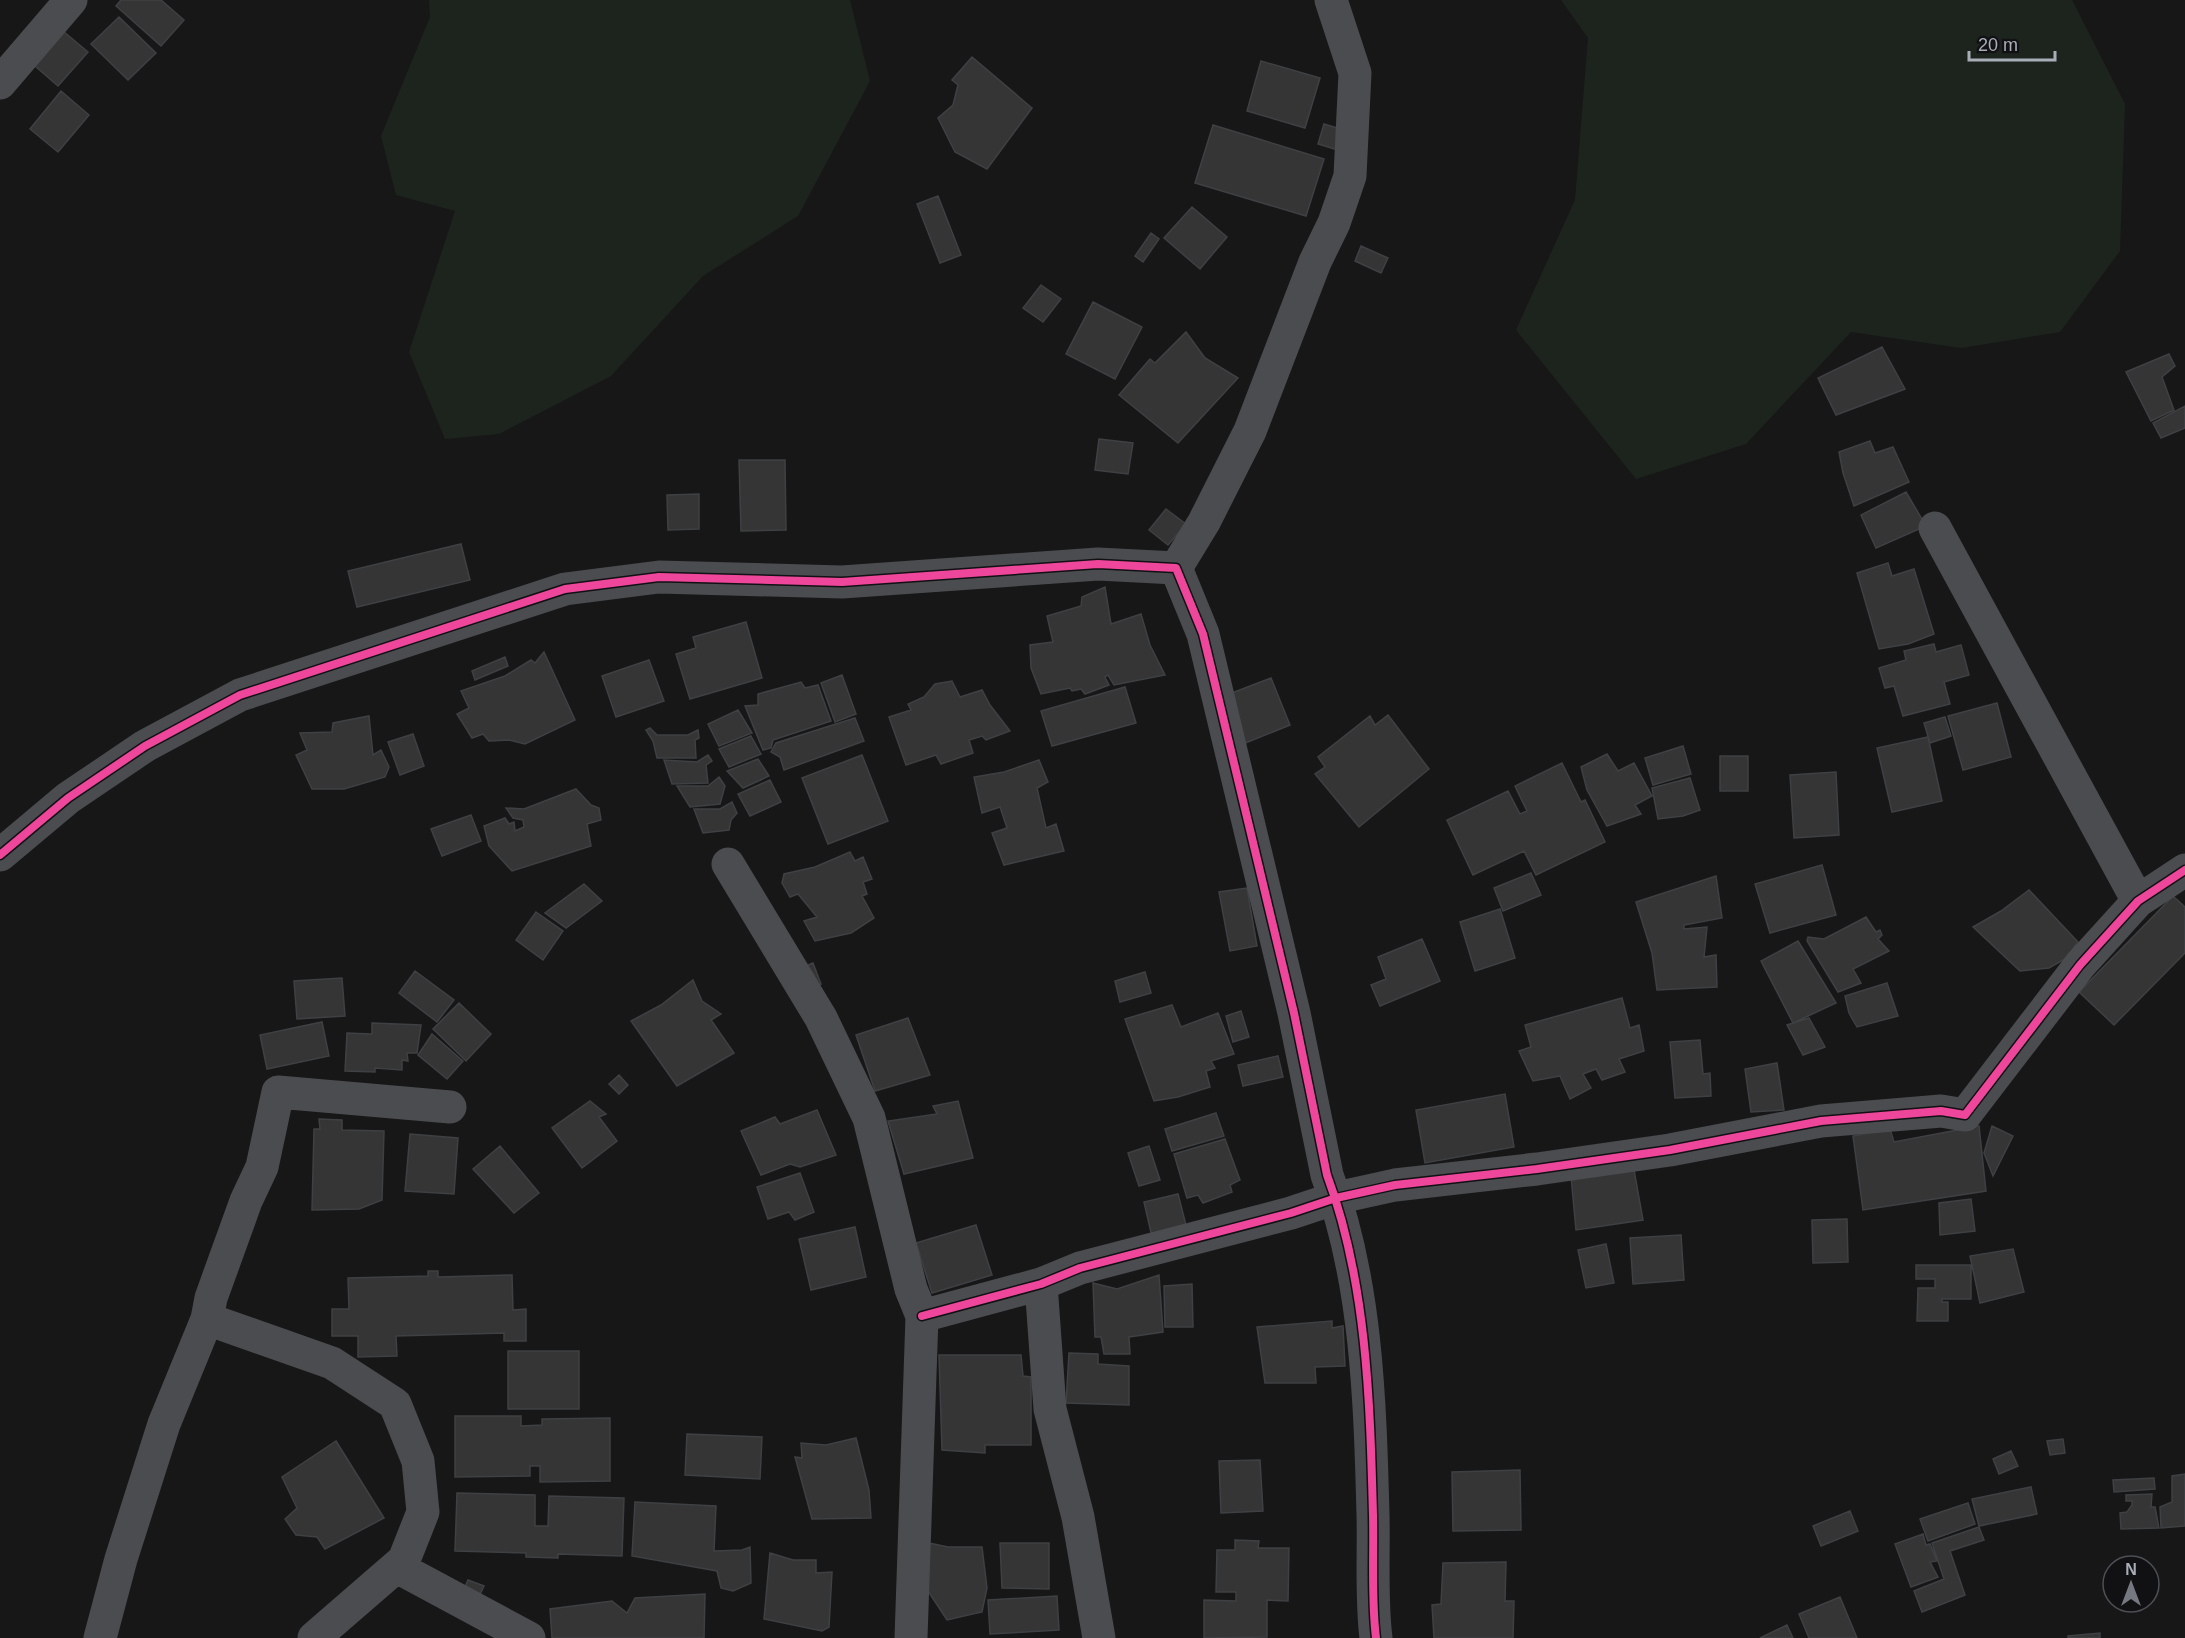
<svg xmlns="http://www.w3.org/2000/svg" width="2185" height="1638" font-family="Arial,sans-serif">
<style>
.green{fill:#1d241e}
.building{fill:#353536;stroke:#3f4043;stroke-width:1.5}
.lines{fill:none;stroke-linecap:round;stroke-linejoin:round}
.minor{stroke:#4b4c50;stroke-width:33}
.cycleway-casing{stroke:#111113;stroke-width:11}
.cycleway{stroke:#ed469a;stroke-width:8}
</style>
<rect width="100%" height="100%" fill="#171717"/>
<path class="green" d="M 429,0 L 850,0 L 870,81 L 798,216 L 703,276 L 611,376 L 499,434 L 445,439 L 409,352 L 455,211 L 396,195 L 381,136 L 430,17 Z
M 1561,0 L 2072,0 L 2125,104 L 2120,251 L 2060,332 L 1961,348 L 1851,332 L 1746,444 L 1636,479 L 1516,330 L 1575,200 L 1588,38 Z"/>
<path class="building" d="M 121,0 L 161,0 L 184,20 L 161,46 L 116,6 Z
M 119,17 L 156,53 L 128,80 L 91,44 Z
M 57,26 L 88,52 L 58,86 L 28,60 Z
M 972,57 L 1032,108 L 987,169 L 955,152 L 938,118 L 953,105 L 958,85 L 952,80 Z
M 1261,61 L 1320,78 L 1305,128 L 1247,111 Z
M 61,91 L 89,115 L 58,152 L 30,129 Z
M 1324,124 L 1344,130 L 1338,150 L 1318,144 Z
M 1213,125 L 1324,159 L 1306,216 L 1195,183 Z
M 938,196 L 961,255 L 940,263 L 917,204 Z
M 1192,207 L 1227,237 L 1200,269 L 1164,238 Z
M 1151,233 L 1159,239 L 1143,262 L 1135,256 Z
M 1361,246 L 1388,258 L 1381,273 L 1355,261 Z
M 1041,285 L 1061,299 L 1043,322 L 1023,308 Z
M 1093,302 L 1142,327 L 1115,379 L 1066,354 Z
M 1186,332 L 1205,358 L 1238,378 L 1178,443 L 1119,395 L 1150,359 L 1155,363 Z
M 1882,347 L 1905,389 L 1836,415 L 1818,378 Z
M 2169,354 L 2175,366 L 2162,377 L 2174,410 L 2151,421 L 2126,372 Z
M 2185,406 L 2185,428 L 2161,438 L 2153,423 Z
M 1099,439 L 1133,443 L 1128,474 L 1095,470 Z
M 1870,441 L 1875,453 L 1893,447 L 1909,482 L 1854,506 L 1843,473 L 1839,452 Z
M 739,460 L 785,460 L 786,530 L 741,531 Z
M 1906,492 L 1926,526 L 1876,548 L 1861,515 Z
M 699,494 L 699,529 L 668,530 L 667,495 Z
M 1166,509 L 1186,524 L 1168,545 L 1149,530 Z
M 461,544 L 470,580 L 357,607 L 348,571 Z
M 1888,563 L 1892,576 L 1914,569 L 1934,634 L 1908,644 L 1879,649 L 1857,573 Z
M 1105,587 L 1111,624 L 1141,614 L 1150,645 L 1165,675 L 1114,685 L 1108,675 L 1105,677 L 1109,685 L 1085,694 L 1081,689 L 1072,691 L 1070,688 L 1041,694 L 1031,668 L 1030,645 L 1053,642 L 1047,616 L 1081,606 L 1082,597 Z
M 746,622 L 762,678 L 690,699 L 676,654 L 696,648 L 693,637 Z
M 1934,644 L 1936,652 L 1961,645 L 1969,675 L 1944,682 L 1950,704 L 1903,716 L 1894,686 L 1885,688 L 1879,668 L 1906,660 L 1904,651 Z
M 544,652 L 575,720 L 525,744 L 509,740 L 489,741 L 483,734 L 472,738 L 457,714 L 469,708 L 461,691 L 505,676 L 531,660 L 535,663 Z
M 505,657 L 508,666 L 475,680 L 472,671 Z
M 649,660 L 664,701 L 616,717 L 602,676 Z
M 842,675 L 856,714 L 835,722 L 821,683 Z
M 1271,678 L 1290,725 L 1243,744 L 1224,696 Z
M 952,681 L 960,697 L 982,690 L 990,705 L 1010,731 L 986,740 L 982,736 L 969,740 L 973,753 L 941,764 L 936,755 L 906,765 L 889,717 L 911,710 L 908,704 L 924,697 L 935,684 Z
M 801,682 L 805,688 L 818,685 L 831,721 L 773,740 L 771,748 L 763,750 L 745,706 L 758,705 L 758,694 Z
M 1125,687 L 1136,723 L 1052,746 L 1041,711 Z
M 1997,703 L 2011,757 L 1963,770 L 1948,716 Z
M 738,710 L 752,733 L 719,746 L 708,724 Z
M 1388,715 L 1429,769 L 1359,827 L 1315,774 L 1325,767 L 1318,757 L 1370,716 L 1375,725 Z
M 369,716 L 373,755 L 381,750 L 389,767 L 385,777 L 344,789 L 312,789 L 296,755 L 307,750 L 300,733 L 332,732 L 333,723 Z
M 1945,717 L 1951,736 L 1930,743 L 1924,723 Z
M 855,718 L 864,741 L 784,770 L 780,757 L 771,752 L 776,743 Z
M 650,728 L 657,735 L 688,735 L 698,730 L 699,738 L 695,740 L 696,758 L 657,758 L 653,741 L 646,730 Z
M 413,734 L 424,766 L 400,775 L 388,742 Z
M 751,736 L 761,754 L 729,767 L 719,749 Z
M 1928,737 L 1942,801 L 1892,812 L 1877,748 Z
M 1683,746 L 1691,774 L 1653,785 L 1645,758 Z
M 1607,754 L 1618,771 L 1634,763 L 1652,796 L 1635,805 L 1641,814 L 1607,826 L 1587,790 L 1581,767 Z
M 708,755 L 712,761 L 706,765 L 708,783 L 672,784 L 664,760 L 697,762 Z
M 862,755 L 888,821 L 828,844 L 802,778 Z
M 1720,756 L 1748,756 L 1748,791 L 1720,791 Z
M 758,759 L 769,776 L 743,788 L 727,771 Z
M 1039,760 L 1048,782 L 1037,788 L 1046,828 L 1056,824 L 1064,851 L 1004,865 L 992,833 L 1007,828 L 1000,807 L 982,813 L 974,777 L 1004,772 Z
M 1562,763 L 1581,802 L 1585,800 L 1605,842 L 1536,875 L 1524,851 L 1473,875 L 1447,820 L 1508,791 L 1520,814 L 1527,811 L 1515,786 Z
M 1836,772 L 1839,835 L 1794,838 L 1790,775 Z
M 719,777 L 725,786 L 720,804 L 690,807 L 677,786 L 708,786 Z
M 1690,778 L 1700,810 L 1683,816 L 1658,819 L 1652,788 Z
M 770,780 L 781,802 L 750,816 L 738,794 Z
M 576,789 L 591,805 L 599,808 L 601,820 L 587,824 L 591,846 L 512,871 L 489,846 L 484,826 L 505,818 L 509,824 L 514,822 L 515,831 L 524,827 L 523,820 L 513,818 L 506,808 L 524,809 Z
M 732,802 L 737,813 L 731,820 L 729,830 L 703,833 L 694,809 L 720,809 Z
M 471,815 L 481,841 L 442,856 L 431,829 Z
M 850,852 L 855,861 L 863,857 L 872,879 L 863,882 L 867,894 L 862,896 L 874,918 L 851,933 L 815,941 L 804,921 L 817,917 L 798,894 L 790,897 L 782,883 L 784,874 L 815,867 Z
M 1822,865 L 1836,915 L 1770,933 L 1755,884 Z
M 1531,873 L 1541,895 L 1503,911 L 1494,888 Z
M 1716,876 L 1722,918 L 1684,925 L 1684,929 L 1707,927 L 1704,957 L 1716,955 L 1717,987 L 1657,990 L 1652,953 L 1636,902 Z
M 584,884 L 602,901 L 566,928 L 545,913 Z
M 1247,888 L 1257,946 L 1230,951 L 1219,892 Z
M 2029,890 L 2078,942 L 2065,959 L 2049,968 L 2020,971 L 1973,927 L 2001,911 Z
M 2173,896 L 2185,907 L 2185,953 L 2114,1025 L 2079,992 Z
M 1500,909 L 1515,958 L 1475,971 L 1460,922 Z
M 536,912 L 563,931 L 543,960 L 516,940 Z
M 1866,917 L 1876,932 L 1880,930 L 1882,935 L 1878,939 L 1889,951 L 1853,969 L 1861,983 L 1838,992 L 1807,941 L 1808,937 L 1824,939 Z
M 1422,939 L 1440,981 L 1380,1006 L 1371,985 L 1386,979 L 1378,957 Z
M 1798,941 L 1836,1003 L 1793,1023 L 1761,961 Z
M 813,963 L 821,984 L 807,990 L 798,969 Z
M 415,971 L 454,1000 L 437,1022 L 399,993 Z
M 1145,972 L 1151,993 L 1120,1002 L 1115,981 Z
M 342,978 L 345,1016 L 297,1019 L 294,981 Z
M 693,980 L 702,1001 L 721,1014 L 711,1020 L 734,1053 L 677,1086 L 631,1021 L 661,1005 Z
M 1887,983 L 1898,1016 L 1857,1027 L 1849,1013 L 1845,996 Z
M 1622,998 L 1630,1028 L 1639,1025 L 1644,1051 L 1619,1059 L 1625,1072 L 1602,1080 L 1596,1069 L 1583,1074 L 1591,1088 L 1570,1099 L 1560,1076 L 1533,1081 L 1519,1051 L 1531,1047 L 1525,1025 Z
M 459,1003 L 491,1034 L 466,1061 L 433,1029 Z
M 1172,1005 L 1181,1027 L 1218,1013 L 1234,1054 L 1211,1061 L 1215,1068 L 1206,1071 L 1210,1087 L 1178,1097 L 1154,1101 L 1125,1019 Z
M 1241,1011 L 1249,1037 L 1233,1042 L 1226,1016 Z
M 908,1018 L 930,1075 L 875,1091 L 856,1035 Z
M 1809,1018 L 1825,1047 L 1803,1055 L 1787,1025 Z
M 322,1022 L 329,1056 L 267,1069 L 260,1035 Z
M 372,1023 L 421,1025 L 417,1053 L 407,1053 L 408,1061 L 402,1060 L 402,1070 L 375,1068 L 375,1072 L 345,1071 L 347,1033 L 372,1034 Z
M 432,1034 L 463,1061 L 447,1079 L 418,1055 Z
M 1700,1040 L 1703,1074 L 1710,1073 L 1711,1096 L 1675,1098 L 1670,1042 Z
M 1278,1056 L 1283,1077 L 1243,1086 L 1238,1065 Z
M 1777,1063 L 1784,1110 L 1751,1112 L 1745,1069 Z
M 619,1075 L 628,1085 L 619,1094 L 609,1084 Z
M 1505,1094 L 1514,1147 L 1425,1163 L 1416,1110 Z
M 590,1101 L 606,1114 L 599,1117 L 617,1141 L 582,1168 L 552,1128 Z
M 958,1101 L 973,1158 L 904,1174 L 888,1121 L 937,1114 L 933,1106 Z
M 817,1110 L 836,1155 L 800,1167 L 790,1164 L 761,1175 L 741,1131 L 775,1117 L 780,1124 Z
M 1216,1113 L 1224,1136 L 1172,1151 L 1165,1129 Z
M 319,1119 L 342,1120 L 342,1130 L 384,1131 L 382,1200 L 359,1209 L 312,1210 L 314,1129 L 320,1129 Z
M 1979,1126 L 1986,1191 L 1863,1210 L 1853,1136 L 1890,1129 L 1894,1142 Z
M 1992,1126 L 2013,1136 L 1993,1176 L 1984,1153 Z
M 410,1134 L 458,1138 L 454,1194 L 405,1191 Z
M 1225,1139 L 1240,1180 L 1230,1185 L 1232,1192 L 1203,1203 L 1198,1195 L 1187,1198 L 1174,1154 Z
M 500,1146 L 539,1193 L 514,1213 L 473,1169 Z
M 1149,1146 L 1160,1180 L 1139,1186 L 1128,1153 Z
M 1634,1170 L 1643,1220 L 1576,1230 L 1571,1176 Z
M 800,1173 L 814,1212 L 795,1220 L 789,1212 L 768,1219 L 757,1187 Z
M 1178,1194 L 1187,1229 L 1152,1237 L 1144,1202 Z
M 1971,1199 L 1975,1231 L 1940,1235 L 1939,1203 Z
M 1847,1219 L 1848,1262 L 1813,1263 L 1812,1220 Z
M 976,1225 L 992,1275 L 932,1293 L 916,1243 Z
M 855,1227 L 866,1277 L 811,1290 L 799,1239 Z
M 1681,1235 L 1684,1280 L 1633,1284 L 1630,1238 Z
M 1606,1244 L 1614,1283 L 1586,1288 L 1578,1250 Z
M 2013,1249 L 2024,1292 L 1980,1303 L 1970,1256 Z
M 1916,1265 L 1971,1265 L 1971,1299 L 1942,1299 L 1942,1302 L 1948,1302 L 1948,1321 L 1917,1321 L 1918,1288 L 1935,1288 L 1935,1279 L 1916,1279 Z
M 428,1271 L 438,1271 L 438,1277 L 512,1275 L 513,1310 L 526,1309 L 526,1341 L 504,1341 L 504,1333 L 396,1336 L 397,1356 L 358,1357 L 358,1336 L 332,1336 L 332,1309 L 349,1309 L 348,1278 L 428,1276 Z
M 1159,1275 L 1163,1332 L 1129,1337 L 1130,1354 L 1104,1354 L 1101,1337 L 1095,1337 L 1093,1283 L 1117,1289 Z
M 1192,1284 L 1193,1327 L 1165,1327 L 1164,1286 Z
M 1332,1321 L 1332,1328 L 1343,1326 L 1345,1366 L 1315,1367 L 1316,1383 L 1265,1383 L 1257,1327 Z
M 508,1351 L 579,1351 L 579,1409 L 508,1409 Z
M 1069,1353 L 1098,1354 L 1098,1364 L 1129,1366 L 1129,1405 L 1066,1403 Z
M 939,1355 L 1021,1355 L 1023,1376 L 1031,1377 L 1031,1445 L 985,1445 L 985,1453 L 942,1450 Z
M 455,1416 L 521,1416 L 521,1426 L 542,1425 L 542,1419 L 610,1418 L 610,1481 L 540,1482 L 540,1466 L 530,1466 L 530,1476 L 455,1477 Z
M 687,1434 L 762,1437 L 760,1479 L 685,1475 Z
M 856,1438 L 869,1490 L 871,1518 L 812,1519 L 795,1457 L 802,1458 L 801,1443 L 826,1445 Z
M 2063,1439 L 2065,1453 L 2050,1455 L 2047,1441 Z
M 336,1441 L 384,1518 L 325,1549 L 317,1537 L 296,1535 L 285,1519 L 297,1508 L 282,1477 Z
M 2011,1451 L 2018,1466 L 1999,1474 L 1993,1459 Z
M 1260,1460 L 1263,1511 L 1221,1513 L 1219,1461 Z
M 1520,1470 L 1521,1530 L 1453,1531 L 1452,1472 Z
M 2185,1474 L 2185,1526 L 2161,1528 L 2160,1507 L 2172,1502 L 2172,1476 Z
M 2154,1478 L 2155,1489 L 2114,1492 L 2113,1480 Z
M 2031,1487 L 2037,1514 L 1979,1526 L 1972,1499 Z
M 457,1493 L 535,1495 L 535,1526 L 548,1526 L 549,1496 L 624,1498 L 622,1556 L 558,1554 L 558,1558 L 526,1557 L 526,1553 L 455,1551 Z
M 2152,1494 L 2151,1507 L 2155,1507 L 2159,1528 L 2121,1529 L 2120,1513 L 2127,1512 L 2132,1505 L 2132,1501 L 2126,1501 L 2126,1495 Z
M 635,1502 L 716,1506 L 714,1551 L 742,1550 L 750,1547 L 751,1583 L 733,1591 L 721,1588 L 717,1571 L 632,1556 Z
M 1968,1503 L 1975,1524 L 1928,1541 L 1920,1519 Z
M 1850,1511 L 1858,1531 L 1821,1546 L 1813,1526 Z
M 1979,1527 L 1984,1540 L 1950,1551 L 1965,1595 L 1922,1612 L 1914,1591 L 1944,1579 L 1932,1543 Z
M 1923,1534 L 1926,1545 L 1930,1544 L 1937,1561 L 1930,1562 L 1938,1577 L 1911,1587 L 1895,1544 Z
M 1235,1540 L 1259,1541 L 1258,1548 L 1289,1548 L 1288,1601 L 1267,1600 L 1267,1637 L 1204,1638 L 1204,1600 L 1236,1601 L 1236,1592 L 1216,1592 L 1217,1550 L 1235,1550 Z
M 929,1543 L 948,1547 L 982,1547 L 987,1588 L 982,1612 L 947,1620 L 928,1591 Z
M 1000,1543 L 1049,1543 L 1049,1589 L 1002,1588 Z
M 770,1553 L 793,1560 L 816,1560 L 816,1573 L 832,1572 L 829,1627 L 822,1631 L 764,1619 Z
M 1506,1562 L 1505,1601 L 1514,1601 L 1513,1638 L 1434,1638 L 1432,1605 L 1441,1604 L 1443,1563 Z
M 468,1580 L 484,1586 L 477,1601 L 462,1594 Z
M 705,1594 L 704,1638 L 552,1638 L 550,1609 L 612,1601 L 627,1613 L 635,1598 Z
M 1057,1596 L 1059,1630 L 990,1634 L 988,1600 Z
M 1840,1597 L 1857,1638 L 1809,1638 L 1799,1614 Z
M 1787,1625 L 1793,1638 L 1760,1638 Z
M 2100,1633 L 2100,1638 L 2068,1638 L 2068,1636 Z"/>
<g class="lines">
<path class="minor" d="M 0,83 L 71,0
M 1935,528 L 2138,901
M 1176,568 L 1204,522 L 1250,431 L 1315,262 L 1334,223 L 1350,176 L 1355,73 L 1331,0
M 0,855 L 68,798 L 145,746 L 240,695 L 565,589 L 659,577 L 842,582 L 1098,564 L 1176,568 L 1203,634 L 1294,1013 L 1327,1175 C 1367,1282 1370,1402 1373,1515 C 1374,1556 1371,1598 1376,1638
M 728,864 L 821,1018 L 869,1118 L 911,1289 L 922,1316 L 911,1638
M 1041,1284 L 1050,1409 L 1078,1517 L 1099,1638
M 922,1316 L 1041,1284 L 1080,1268 L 1291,1213 L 1336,1198 L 1395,1185 L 1537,1169 L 1670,1150 L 1821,1121 L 1941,1111 L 1965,1115 L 2080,965 L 2138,901 L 2185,870
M 207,1319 L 332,1363 L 395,1404 L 418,1461 L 423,1512 L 404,1560 L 314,1638
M 397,1567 L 529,1638
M 100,1638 L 121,1559 L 164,1424 L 207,1319 L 211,1298 L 246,1201 L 262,1167 L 278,1092 L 450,1107"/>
<defs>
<path id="cycleway" d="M 0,855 L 68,798 L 145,746 L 240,695 L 565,589 L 659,577 L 842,582 L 1098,564 L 1176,568 L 1203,634 L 1294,1013 L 1327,1175 C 1367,1282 1370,1402 1373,1515 C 1374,1556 1371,1598 1376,1638
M 922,1316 L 1041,1284 L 1080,1268 L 1291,1213 L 1336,1198 L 1395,1185 L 1537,1169 L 1670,1150 L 1821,1121 L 1941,1111 L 1965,1115 L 2080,965 L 2138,901 L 2185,870"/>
</defs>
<use href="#cycleway" class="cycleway-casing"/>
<use href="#cycleway" class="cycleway"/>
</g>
<g transform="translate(2131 1584)"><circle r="28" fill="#111113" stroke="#4d4f55" stroke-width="1.5"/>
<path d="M0-4.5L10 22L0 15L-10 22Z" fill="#757880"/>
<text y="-9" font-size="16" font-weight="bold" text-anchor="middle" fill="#a8adb8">N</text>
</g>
<path d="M1969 51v9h86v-9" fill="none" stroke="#a8adb8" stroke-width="3"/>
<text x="1978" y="51" font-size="18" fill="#a8adb8" stroke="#111113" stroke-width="4.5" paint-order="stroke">20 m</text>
</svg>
